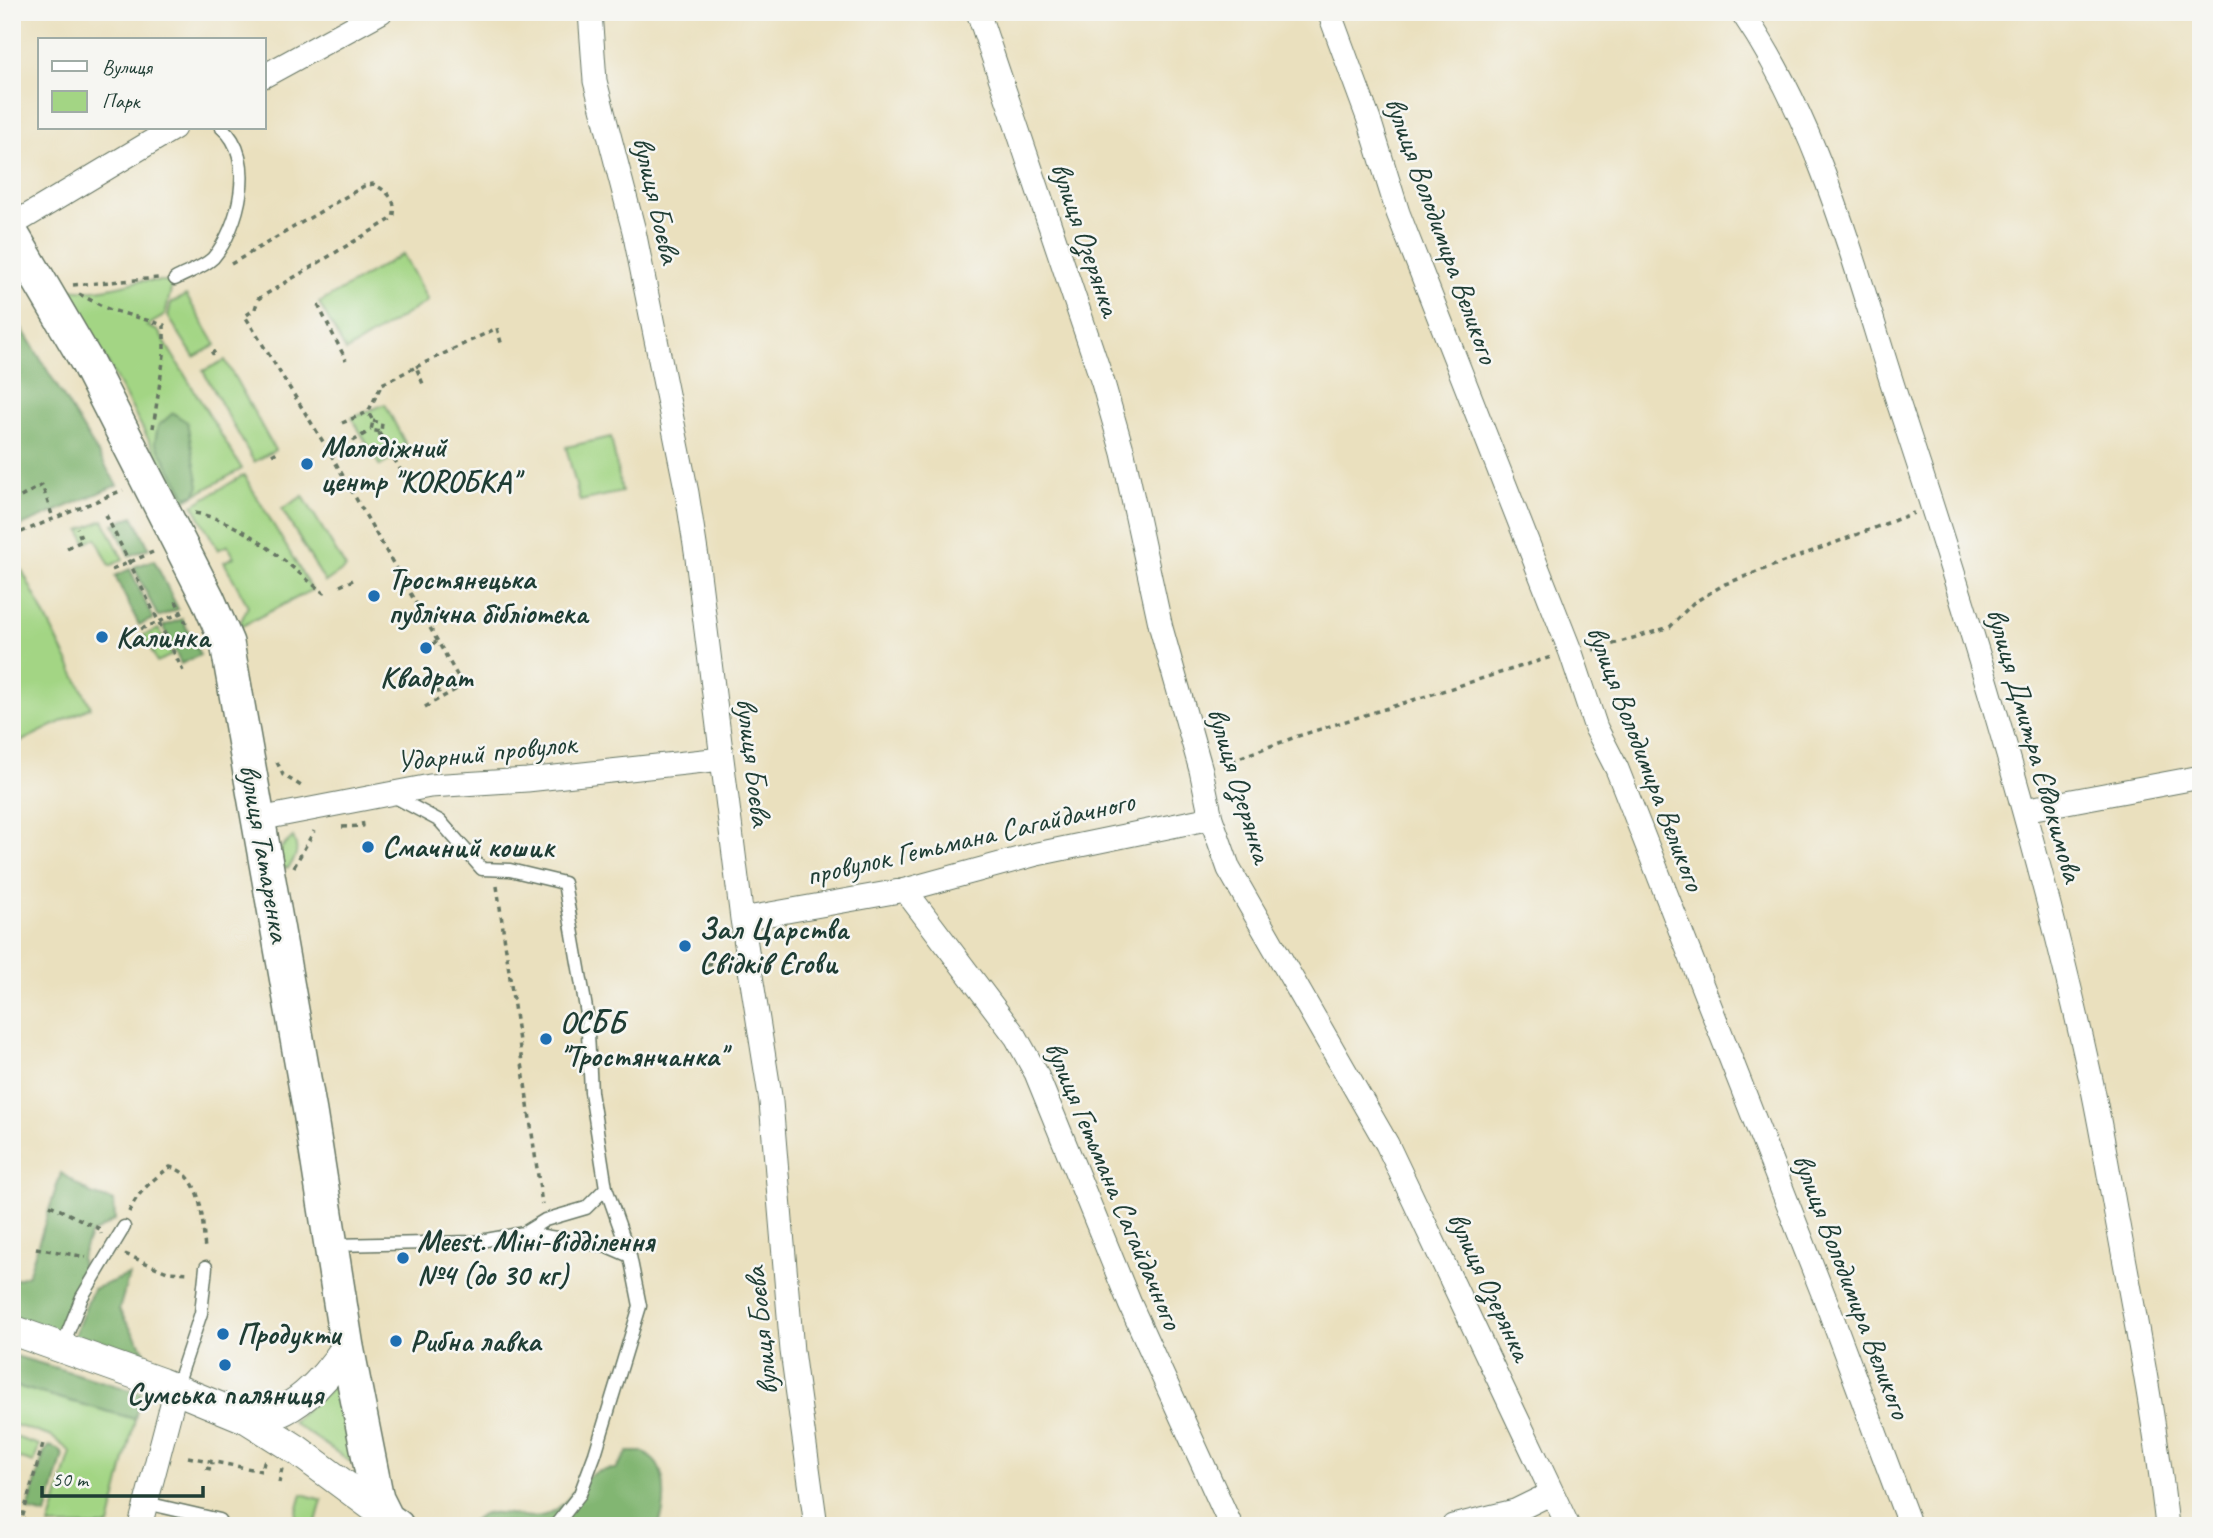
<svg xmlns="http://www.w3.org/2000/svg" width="2213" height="1538" font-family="Caveat,sans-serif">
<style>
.green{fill:#a3d584;stroke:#61895c;stroke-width:2}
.forest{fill:#82b672;stroke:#507a53;stroke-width:2}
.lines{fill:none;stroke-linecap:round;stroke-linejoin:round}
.service-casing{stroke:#667664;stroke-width:15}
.minor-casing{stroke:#667664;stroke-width:25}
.tertiary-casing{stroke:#667664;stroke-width:32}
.secondary-casing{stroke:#667664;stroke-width:36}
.path{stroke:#667664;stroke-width:3.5;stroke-dasharray:5 5;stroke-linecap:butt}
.service{stroke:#fff;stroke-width:12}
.minor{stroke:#fff;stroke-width:23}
.tertiary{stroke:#fff;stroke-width:30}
.secondary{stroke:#fff;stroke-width:33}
.poi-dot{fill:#1f6fb2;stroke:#f6f6f2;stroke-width:2.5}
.labels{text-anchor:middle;stroke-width:5;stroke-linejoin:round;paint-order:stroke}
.street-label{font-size:30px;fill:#1f3d34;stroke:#f6f6f2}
.poi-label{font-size:30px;font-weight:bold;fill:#1f3d34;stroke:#f6f6f2;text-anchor:start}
</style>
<rect width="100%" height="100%" fill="#f6f6f2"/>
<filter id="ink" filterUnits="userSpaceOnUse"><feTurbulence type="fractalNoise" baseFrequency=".0143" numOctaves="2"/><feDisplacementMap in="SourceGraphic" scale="14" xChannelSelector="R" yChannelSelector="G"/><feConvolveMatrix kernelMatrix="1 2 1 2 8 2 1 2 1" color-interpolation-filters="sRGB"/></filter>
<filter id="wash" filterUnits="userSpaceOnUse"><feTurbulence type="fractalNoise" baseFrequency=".00686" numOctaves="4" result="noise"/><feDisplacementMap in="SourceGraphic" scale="28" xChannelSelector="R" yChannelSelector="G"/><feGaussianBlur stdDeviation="1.57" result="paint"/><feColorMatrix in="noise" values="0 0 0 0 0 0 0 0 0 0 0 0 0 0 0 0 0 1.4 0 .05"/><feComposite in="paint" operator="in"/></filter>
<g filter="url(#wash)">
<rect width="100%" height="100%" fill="#eae0be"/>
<path class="green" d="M 403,254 L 428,301 L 346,351 L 319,303 Z
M 139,281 L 173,281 L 165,315 L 147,326 L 158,331 L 242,469 L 182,502 L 106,360 L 58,284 C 81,297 114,287 139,281 Z
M 186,295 L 216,345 L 194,357 L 168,316 L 171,303 Z
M 225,360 L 275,450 L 254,462 L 203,371 Z
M 385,404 L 408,449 L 380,466 L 352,418 Z
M 611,437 L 622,492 L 580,501 L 566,447 Z
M 244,475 L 312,590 L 238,628 L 248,606 L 224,562 L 234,557 L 228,545 L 218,550 L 193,505 Z
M 303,496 L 346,568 L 325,582 L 282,509 Z
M 103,520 L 123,559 L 110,566 L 96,538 L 86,543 L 80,530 Z
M 13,552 L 91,707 L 12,746 L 12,552 Z
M 159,629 L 172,655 L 157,662 L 144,635 Z
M 293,837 C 299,849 297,858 288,868 L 283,868 L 279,850 Z
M 12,1385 L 135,1419 L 109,1526 L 49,1526 L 71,1452 L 52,1437 L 12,1424 Z
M 332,1387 L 339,1388 L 354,1464 L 292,1422 Z
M 12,1436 L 39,1445 L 34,1463 L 12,1456 Z
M 302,1494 L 322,1500 L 315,1526 L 294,1522 Z"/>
<path class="forest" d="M 12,312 L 117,485 L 12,530 Z
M 173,413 L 187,422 L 199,486 L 195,494 L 186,497 L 155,442 L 158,426 Z
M 133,516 L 149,548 L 129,556 L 114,524 Z
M 154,560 L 178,609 L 158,617 L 134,567 Z
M 130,569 L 153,619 L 139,625 L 115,576 Z
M 182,619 L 200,655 L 181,664 L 163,626 Z
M 61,1173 L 91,1194 L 114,1201 L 115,1220 L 90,1235 L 81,1258 L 83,1283 L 56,1339 L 12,1325 L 12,1281 L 28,1275 Z
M 129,1275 L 119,1310 L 150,1360 L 147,1369 L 71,1344 L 93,1289 Z
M 12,1355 L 141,1393 L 135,1419 L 12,1385 Z
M 49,1446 L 58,1449 L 63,1455 L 46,1515 L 28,1510 L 44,1452 Z
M 628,1452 L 644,1452 C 648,1456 654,1460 657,1464 C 667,1479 666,1511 658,1526 L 468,1526 C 488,1499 519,1523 545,1515 C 577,1504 574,1469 616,1469 Z"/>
</g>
<g filter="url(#ink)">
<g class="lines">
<defs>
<path id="service" d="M 175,279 C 186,273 204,267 213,258 C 239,228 257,157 222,128
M 393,796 L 440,821 L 482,869 L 510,870 L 564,883 L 587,1014 L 591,1092 L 606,1188 L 630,1256 L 640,1306 L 595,1454 L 580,1494 L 555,1526
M 524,1233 L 545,1220 L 586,1208 L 606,1188
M 334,1245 L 475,1242 L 524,1233 L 607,1246 L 630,1256
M 62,1347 L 82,1297 L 124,1227
M 176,1388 L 201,1313 L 206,1267
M 146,1503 L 220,1520"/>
<path id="minor" d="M 590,12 L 595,81 L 634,231 L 687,493 L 697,558 L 742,919 L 771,1102 L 792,1351 L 816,1526
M 978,12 L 1103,383 L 1123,453 L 1161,628 L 1201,770 L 1211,818 L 1229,869 L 1387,1144 L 1568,1526
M 1329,12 L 1370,123 L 1398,213 L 1571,653 L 1596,728 L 1617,769 L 1827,1304 L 1910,1526
M 1742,12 C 1823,131 1856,273 1900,408 C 1973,629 2041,853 2091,1080 C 2103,1137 2112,1194 2123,1252 C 2140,1343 2157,1434 2167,1526
M 264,76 L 381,12
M 12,225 L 174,128
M 2024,810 L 2201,777
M 259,819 L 430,786 L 527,780 L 722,759
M 905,890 L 1016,1037 L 1036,1073 L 1130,1304 L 1231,1526
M 742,919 L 905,890 L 1037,854 L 1211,818
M 140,1526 L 176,1389
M 1453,1526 L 1515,1511 L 1552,1493"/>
<path id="tertiary" d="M 12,1330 L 161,1383 L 248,1419 L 297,1450 L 386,1516
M 248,1419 C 292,1418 324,1381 347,1347"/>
<path id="secondary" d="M 12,234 L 87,362 L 208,599 L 227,643 L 310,1112 L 347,1347 L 377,1499 L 387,1519 L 397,1526"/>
</defs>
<use href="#service" class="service-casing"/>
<use href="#minor" class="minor-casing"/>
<use href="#tertiary" class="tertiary-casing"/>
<use href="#secondary" class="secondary-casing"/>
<path class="path" d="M 231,264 L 364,186 L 373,184 C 388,191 398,201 393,218 L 258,299 L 255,309 L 245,316 L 330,453 L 457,675 L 459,682 L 455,690 L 423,708
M 73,285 L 159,278
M 79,294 L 108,309 L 164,325 L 164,355 L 153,428
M 318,305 L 346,360
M 211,354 L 218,349
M 416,367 L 497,328 L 502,346
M 373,421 L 382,423 L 381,432 L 371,430 L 373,421 L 368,412 L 382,384 L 416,367 L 423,384
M 342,423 L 368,412
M 379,433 L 400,469
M 353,441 L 371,430
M 272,455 L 277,452
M 12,502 L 42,485 L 53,518
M 195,513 C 248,523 284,562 325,594
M 106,515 L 183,671
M 12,536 L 123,490
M 67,548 L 82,541 L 77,528
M 112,570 L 153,552
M 340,586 L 353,580
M 176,601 L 186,623
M 141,629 L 181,613
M 432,644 L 439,641
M 1593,650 L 1670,627 L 1693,603 L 1725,584 L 1914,513
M 437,689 L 441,697
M 277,762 L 283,775 L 303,787
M 1222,764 L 1298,736 L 1551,657
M 342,827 L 363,826 L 362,820
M 294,867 L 314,831
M 497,886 L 542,1204
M 707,964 L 726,962
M 50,1205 L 100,1229 L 101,1234
M 129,1212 C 137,1192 154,1179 170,1167 C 204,1175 202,1221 205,1250
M 36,1248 L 86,1257
M 125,1254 L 167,1272 L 190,1273
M 188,1457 L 262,1471 L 264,1462 L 269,1463
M 206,1468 L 211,1469 L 212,1462
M 279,1483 L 282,1468
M 20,1526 L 44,1440"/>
<use href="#service" class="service"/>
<use href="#minor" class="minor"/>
<use href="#tertiary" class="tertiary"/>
<use href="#secondary" class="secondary"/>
</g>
</g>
<g class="poi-dot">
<circle cx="307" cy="464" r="7"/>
<circle cx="374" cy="596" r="7"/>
<circle cx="102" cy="637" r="7"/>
<circle cx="426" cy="648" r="7"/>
<circle cx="368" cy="847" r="7"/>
<circle cx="685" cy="946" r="7"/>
<circle cx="546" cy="1039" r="7"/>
<circle cx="403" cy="1258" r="7"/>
<circle cx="223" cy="1334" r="7"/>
<circle cx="396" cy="1341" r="7"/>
<circle cx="225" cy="1365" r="7"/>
</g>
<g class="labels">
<g class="street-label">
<text transform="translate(657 200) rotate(77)" y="10">вулиця Боєва</text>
<text transform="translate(1442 230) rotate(70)" y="10">вулиця Володимира Великого</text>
<text transform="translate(1086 239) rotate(71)" y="10">вулиця Озерянка</text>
<text transform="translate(2035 745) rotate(74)" y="10">вулиця Дмитра Євдокимова</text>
<text transform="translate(486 752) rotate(-6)" y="10">Ударний провулок</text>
<text transform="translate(1646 758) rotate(69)" y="10">вулиця Володимира Великого</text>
<text transform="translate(754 762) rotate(83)" y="10">вулиця Боєва</text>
<text transform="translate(1240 785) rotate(73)" y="10">вулиця Озерянка</text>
<text transform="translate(970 838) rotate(-13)" y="10">провулок Гетьмана Сагайдачного</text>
<text transform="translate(265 853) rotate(80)" y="10">вулиця Татаренка</text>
<text transform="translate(1114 1185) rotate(67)" y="10">вулиця Гетьмана Сагайдачного</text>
<text transform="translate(1490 1286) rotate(65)" y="10">вулиця Озерянка</text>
<text transform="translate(1852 1286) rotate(69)" y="10">вулиця Володимира Великого</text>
<text transform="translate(761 1331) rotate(-96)" y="10">вулиця Боєва</text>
</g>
<g class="poi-label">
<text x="321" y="457">Молодіжний<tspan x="321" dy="34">центр "КОRОБКА"</tspan></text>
<text x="388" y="589">Тростянецька<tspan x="388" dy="34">публічна бібліотека</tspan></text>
<text x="116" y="647">Калинка</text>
<text x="426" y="687" text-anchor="middle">Квадрат</text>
<text x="382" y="857">Смачний кошик</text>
<text x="699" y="939">Зал Царства<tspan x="699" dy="34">Свідків Єгови</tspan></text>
<text x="560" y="1032">ОСББ<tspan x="560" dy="34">"Тростянчанка"</tspan></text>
<text x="417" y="1251">Meest. Міні-відділення<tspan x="417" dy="34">№4 (до 30 кг)</tspan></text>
<text x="237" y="1344">Продукти</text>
<text x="410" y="1351">Рибна лавка</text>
<text x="225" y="1404" text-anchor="middle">Сумська паляниця</text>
</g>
</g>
<rect width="2213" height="1538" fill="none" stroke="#f6f6f2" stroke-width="42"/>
<rect x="38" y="38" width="228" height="91" fill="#f6f6f2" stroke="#a0aca6" stroke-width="2"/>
<rect x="52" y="61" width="35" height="10" fill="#ffffff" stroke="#a0aca6" stroke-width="2"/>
<text x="102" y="74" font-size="21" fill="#1f3d34">Вулиця</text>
<rect x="52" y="91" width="35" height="21" fill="#a3d584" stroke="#a0aca6" stroke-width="2"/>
<text x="102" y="108" font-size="21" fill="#1f3d34">Парк</text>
<path d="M42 1486v10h161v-10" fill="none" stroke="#1f3d34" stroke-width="3.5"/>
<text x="52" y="1486" font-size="21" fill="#1f3d34" stroke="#f6f6f2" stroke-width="5" paint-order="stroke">50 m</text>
</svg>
